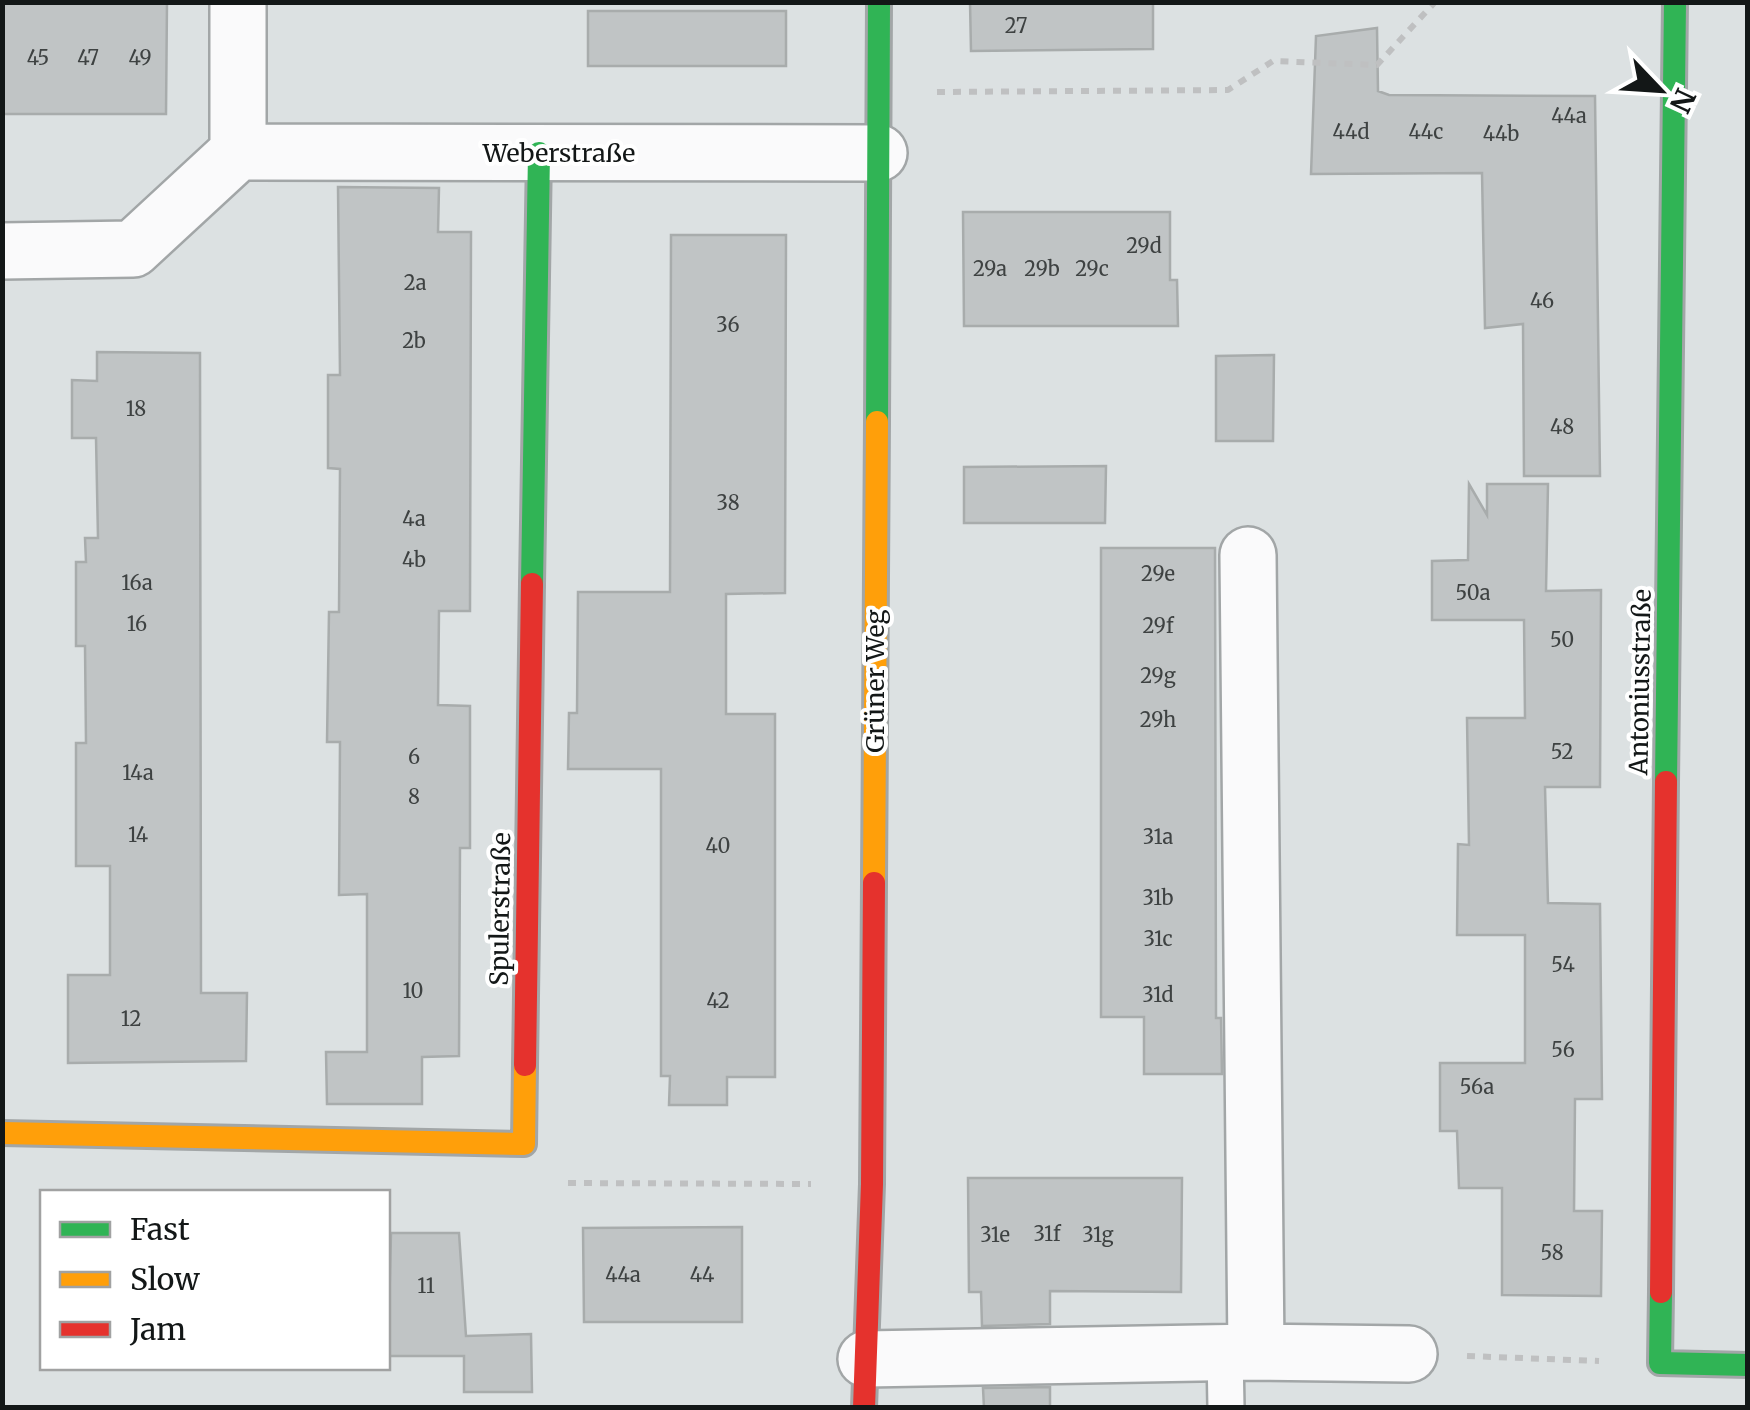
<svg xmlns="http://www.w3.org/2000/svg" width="1750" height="1410" font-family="Merriweather,serif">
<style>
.building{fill:#c0c4c5;stroke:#a8acac;stroke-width:2.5}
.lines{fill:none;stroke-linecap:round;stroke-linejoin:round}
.lane-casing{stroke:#a2a6a7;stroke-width:40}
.street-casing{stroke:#a2a6a7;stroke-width:60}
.fast-casing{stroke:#a2a6a7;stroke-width:28}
.slow-casing{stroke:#a2a6a7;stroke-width:28}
.jam-casing{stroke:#a2a6a7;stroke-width:28}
.path{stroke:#bfc0c1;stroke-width:6;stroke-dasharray:8 8;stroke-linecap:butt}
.lane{stroke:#fafafb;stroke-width:35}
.street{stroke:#fafafb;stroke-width:55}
.fast{stroke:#30b455;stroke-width:22}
.slow{stroke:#ff9f0a;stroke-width:22}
.jam{stroke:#e5322d;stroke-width:22}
.labels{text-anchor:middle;stroke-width:8;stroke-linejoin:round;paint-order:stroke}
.number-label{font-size:20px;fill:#3e4242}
.street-label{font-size:25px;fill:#131717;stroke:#fff}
</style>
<rect width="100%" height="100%" fill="#dce1e2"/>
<path class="building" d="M 2,2 L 167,2 L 166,114 L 2,114 Z
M 970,2 L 1153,2 L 1153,49 L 971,51 Z
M 588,11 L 786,11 L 786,66 L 588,66 Z
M 1377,28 L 1378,91 L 1389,95 L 1595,96 L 1600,476 L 1524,476 L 1523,324 L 1485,328 L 1482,173 L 1311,174 L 1316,36 Z
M 338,187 L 439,188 L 438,232 L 471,232 L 470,611 L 439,611 L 438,705 L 470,706 L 470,848 L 460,848 L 459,1056 L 422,1057 L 422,1104 L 327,1104 L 326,1052 L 367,1052 L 367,894 L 339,895 L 340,742 L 327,742 L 329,612 L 339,612 L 340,469 L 328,468 L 328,375 L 340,375 Z
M 963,212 L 1170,212 L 1170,280 L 1177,280 L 1178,326 L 964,326 Z
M 671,235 L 786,235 L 785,593 L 726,594 L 726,714 L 775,714 L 775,1077 L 727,1077 L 727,1105 L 669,1105 L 670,1076 L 661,1076 L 661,769 L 568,769 L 569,713 L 577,713 L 578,592 L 670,592 Z
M 97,352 L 200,353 L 201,993 L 247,993 L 246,1061 L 68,1063 L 68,975 L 110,975 L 110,866 L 76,866 L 76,743 L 86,743 L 85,646 L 76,646 L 76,562 L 86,562 L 85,538 L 98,538 L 96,438 L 72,438 L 72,380 L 97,381 Z
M 1274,355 L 1273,441 L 1216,441 L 1216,356 Z
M 1106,466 L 1105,523 L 964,523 L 964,467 Z
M 1469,484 L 1487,515 L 1487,484 L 1548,484 L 1546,591 L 1601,590 L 1600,787 L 1545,787 L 1548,903 L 1600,904 L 1602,1099 L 1575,1099 L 1574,1211 L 1602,1211 L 1601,1296 L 1502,1295 L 1502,1188 L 1459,1188 L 1457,1131 L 1440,1131 L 1440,1063 L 1525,1063 L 1525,935 L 1457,935 L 1458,844 L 1469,845 L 1467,718 L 1525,718 L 1524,620 L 1432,620 L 1432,561 L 1468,560 Z
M 1101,548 L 1215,548 L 1216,1018 L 1221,1018 L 1222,1074 L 1144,1074 L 1144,1017 L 1101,1017 Z
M 968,1178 L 1182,1178 L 1181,1292 L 1050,1291 L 1050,1324 L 982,1326 L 981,1292 L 969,1292 Z
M 742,1227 L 742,1322 L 584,1322 L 583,1228 Z
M 391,1233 L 459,1233 L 466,1336 L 531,1334 L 532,1392 L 464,1392 L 464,1356 L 388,1356 Z
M 1050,1387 L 1050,1408 L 984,1408 L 983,1388 Z"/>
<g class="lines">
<defs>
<path id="lane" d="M 1225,1353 L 1226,1408"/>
<path id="street" d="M 238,152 L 238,2
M 2,251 L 133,249 L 238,152 L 879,153
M 1256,1352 L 1409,1354
M 866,1359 L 1256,1352 L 1248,555"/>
<path id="fast" d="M 877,422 L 879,2
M 532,584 L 539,153
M 1666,782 L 1675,2
M 1661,1292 L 1660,1363 L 1748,1365"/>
<path id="slow" d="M 874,883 L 877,422
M 2,1133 L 524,1144 L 525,1065"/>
<path id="jam" d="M 525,1065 L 532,584
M 1661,1292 L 1666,782
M 864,1408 L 872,1184 L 874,883"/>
</defs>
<use href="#lane" class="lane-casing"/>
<use href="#street" class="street-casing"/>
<use href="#fast" class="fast-casing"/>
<use href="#slow" class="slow-casing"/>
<use href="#jam" class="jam-casing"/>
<path class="path" d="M 937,92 L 1228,90 L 1273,61 L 1377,65 L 1435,2
M 568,1183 L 811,1184
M 1467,1356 L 1599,1361"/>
<use href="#lane" class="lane"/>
<use href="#street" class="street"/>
<use href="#fast" class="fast"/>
<use href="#slow" class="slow"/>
<use href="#jam" class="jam"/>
</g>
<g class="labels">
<g class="number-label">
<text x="1016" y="33">27</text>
<text x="38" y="65">45</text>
<text x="88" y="65">47</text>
<text x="140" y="65">49</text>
<text x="1569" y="123">44a</text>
<text x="1351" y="139">44d</text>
<text x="1426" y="139">44c</text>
<text x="1501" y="141">44b</text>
<text x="1144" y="253">29d</text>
<text x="990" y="276">29a</text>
<text x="1042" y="276">29b</text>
<text x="1092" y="276">29c</text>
<text x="415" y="290">2a</text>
<text x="1542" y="308">46</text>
<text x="728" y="332">36</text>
<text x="414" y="348">2b</text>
<text x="136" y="416">18</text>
<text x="1562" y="434">48</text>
<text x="728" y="510">38</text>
<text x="414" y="526">4a</text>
<text x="414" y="567">4b</text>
<text x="1158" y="581">29e</text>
<text x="137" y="590">16a</text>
<text x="1473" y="600">50a</text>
<text x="137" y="631">16</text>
<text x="1158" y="633">29f</text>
<text x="1562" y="647">50</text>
<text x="1158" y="683">29g</text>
<text x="1158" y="727">29h</text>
<text x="1562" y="759">52</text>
<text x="414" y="764">6</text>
<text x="138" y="780">14a</text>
<text x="414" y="804">8</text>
<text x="138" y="842">14</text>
<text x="1158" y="844">31a</text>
<text x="718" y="853">40</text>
<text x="1158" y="905">31b</text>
<text x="1158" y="946">31c</text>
<text x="1563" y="972">54</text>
<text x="413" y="998">10</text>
<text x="1158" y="1002">31d</text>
<text x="718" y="1008">42</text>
<text x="131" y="1026">12</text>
<text x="1563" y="1057">56</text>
<text x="1477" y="1094">56a</text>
<text x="1047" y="1241">31f</text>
<text x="995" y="1242">31e</text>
<text x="1098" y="1242">31g</text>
<text x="1552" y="1260">58</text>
<text x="623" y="1282">44a</text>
<text x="702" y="1282">44</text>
<text x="426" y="1293">11</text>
</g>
<g class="street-label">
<text x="559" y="162">Weberstraße</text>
<text transform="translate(875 681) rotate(-90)" y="9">Grüner Weg</text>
<text transform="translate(1640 682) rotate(-89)" y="9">Antoniusstraße</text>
<text transform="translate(500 909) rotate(-89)" y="9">Spulerstraße</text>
</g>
</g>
<rect width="1750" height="1410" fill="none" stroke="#131717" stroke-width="10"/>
<rect x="40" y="1190" width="350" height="180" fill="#ffffff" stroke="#a1a2a2" stroke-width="2.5"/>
<rect x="60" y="1222" width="50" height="15" fill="#30b455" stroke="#a1a2a2" stroke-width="2.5"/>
<text x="130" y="1240" font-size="30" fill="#131717">Fast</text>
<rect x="60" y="1272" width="50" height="15" fill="#ff9f0a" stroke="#a1a2a2" stroke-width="2.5"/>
<text x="130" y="1290" font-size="30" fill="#131717">Slow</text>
<rect x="60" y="1322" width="50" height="15" fill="#e5322d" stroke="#a1a2a2" stroke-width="2.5"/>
<text x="130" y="1340" font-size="30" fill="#131717">Jam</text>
<g transform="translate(1660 90) rotate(115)" stroke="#ffffff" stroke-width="8" paint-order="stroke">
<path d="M0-8L18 38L0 25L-18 38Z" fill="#131717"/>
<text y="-15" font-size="28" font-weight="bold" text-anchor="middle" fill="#131717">N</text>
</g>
</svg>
